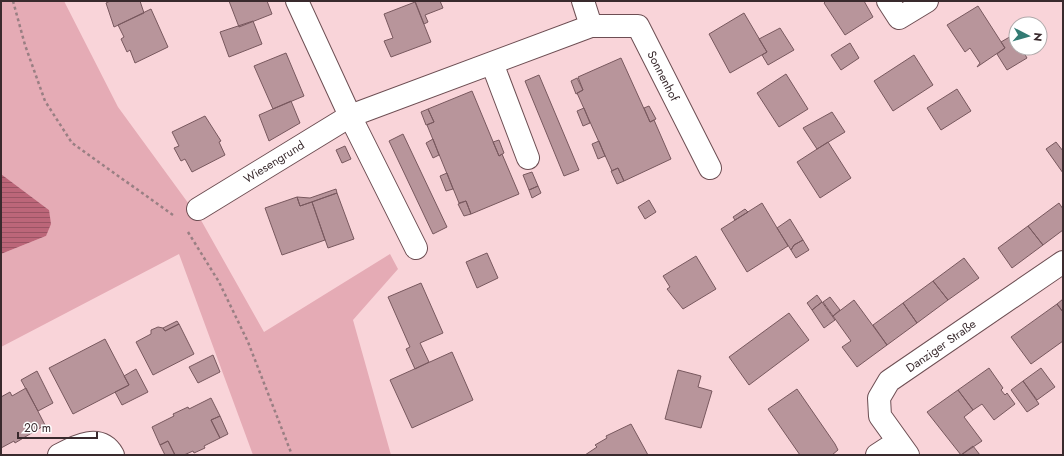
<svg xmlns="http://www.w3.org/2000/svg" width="1064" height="456" font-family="Jost,sans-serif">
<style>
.green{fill:#e5abb5}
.water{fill:url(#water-rules)}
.building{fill:#b8959b;stroke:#78585e}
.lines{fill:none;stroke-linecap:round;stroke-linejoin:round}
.minor-casing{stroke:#6d4e53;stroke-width:24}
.path{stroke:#997f83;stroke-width:2.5;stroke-dasharray:3 3;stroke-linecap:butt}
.minor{stroke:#fff;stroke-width:22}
.labels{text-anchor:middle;stroke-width:3.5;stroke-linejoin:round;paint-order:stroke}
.street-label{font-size:12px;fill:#392a2d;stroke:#fff}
</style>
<defs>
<pattern id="water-rules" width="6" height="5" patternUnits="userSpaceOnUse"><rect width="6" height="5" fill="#bc6679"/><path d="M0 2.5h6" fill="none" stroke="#9a5464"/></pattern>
</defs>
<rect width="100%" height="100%" fill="#f9d4d9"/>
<path class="green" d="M 1,1 L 64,1 L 118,107 L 202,222 L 264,332 L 390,254 L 398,269 L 353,320 L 391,455 L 253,455 L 179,254 L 1,347 L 1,254 L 46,236 L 49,210 L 1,174 Z"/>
<path class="water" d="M 1,174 L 49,210 L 51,224 L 46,236 L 1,254 Z"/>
<path class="building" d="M 110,1 L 140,1 L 144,13 L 114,27 L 106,3 Z
M 229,1 L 267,1 L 272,14 L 239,27 Z
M 415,1 L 440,1 L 443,8 L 425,15 L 428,22 L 424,24 Z
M 826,1 L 864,1 L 873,17 L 845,35 L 824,3 Z
M 415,2 L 431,42 L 391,57 L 384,41 L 393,38 L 384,14 Z
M 978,6 L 1005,48 L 977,67 L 980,63 L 970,48 L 965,52 L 947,25 Z
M 151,9 L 168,47 L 135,63 L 130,50 L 127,52 L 121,39 L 124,37 L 118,25 Z
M 744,13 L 767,52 L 730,73 L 709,34 Z
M 253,21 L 262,44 L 229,57 L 220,32 Z
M 780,28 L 794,50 L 768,65 L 762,55 L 767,52 L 759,39 Z
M 1013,35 L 1016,39 L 1016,48 L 1021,48 L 1027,58 L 1007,70 L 997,54 L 1005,48 L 1001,42 Z
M 850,43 L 859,58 L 841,70 L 831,55 Z
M 286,53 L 304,96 L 273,109 L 254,66 Z
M 914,55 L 933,85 L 893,111 L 874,81 Z
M 621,58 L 650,122 L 654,120 L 671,159 L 624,181 L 618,168 L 612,171 L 577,93 L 583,90 L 578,77 Z
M 786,74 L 808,109 L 779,127 L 757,93 Z
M 539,75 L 579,170 L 564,176 L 525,81 Z
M 577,78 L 583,90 L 576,94 L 571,81 Z
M 957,89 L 971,111 L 941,130 L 927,108 Z
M 472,91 L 499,156 L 502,154 L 519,194 L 471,214 L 466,201 L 459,203 L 427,125 L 434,122 L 428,109 Z
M 291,101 L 300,123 L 269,141 L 259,115 Z
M 649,106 L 656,119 L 650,122 L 644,108 Z
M 584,108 L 590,123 L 583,126 L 577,111 Z
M 428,109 L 434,122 L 426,125 L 421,112 Z
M 832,112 L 845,132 L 817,149 L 803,128 Z
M 205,116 L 221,141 L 219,142 L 225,155 L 192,172 L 185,159 L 181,161 L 174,148 L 179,146 L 172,132 Z
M 403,134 L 447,227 L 433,234 L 389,141 Z
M 433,139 L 439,155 L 433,158 L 426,143 Z
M 499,140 L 504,153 L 499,156 L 493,142 Z
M 599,141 L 605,156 L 598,159 L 592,144 Z
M 828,142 L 851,178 L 820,198 L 797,162 Z
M 1056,142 L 1063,151 L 1063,173 L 1046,149 Z
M 345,146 L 351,159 L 342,163 L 336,150 Z
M 618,168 L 624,181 L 617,184 L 611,171 Z
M 532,172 L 538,186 L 529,190 L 523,175 Z
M 447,173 L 453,189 L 446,191 L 440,176 Z
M 538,186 L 541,193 L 532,198 L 529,190 Z
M 336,189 L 337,193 L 300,206 L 297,197 L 310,198 Z
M 337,193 L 354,239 L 328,248 L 312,202 Z
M 297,197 L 300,206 L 312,202 L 325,240 L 282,255 L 265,208 Z
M 649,200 L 656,212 L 645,219 L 638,207 Z
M 466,201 L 471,214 L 464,216 L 458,204 Z
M 762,203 L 788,246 L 747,272 L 721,229 Z
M 1059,203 L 1063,209 L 1063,230 L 1043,245 L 1028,226 Z
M 745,209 L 748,212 L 735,220 L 733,217 Z
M 790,219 L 803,240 L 794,245 L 791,250 L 777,228 Z
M 1028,226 L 1043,245 L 1012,268 L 998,248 Z
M 803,240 L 809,250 L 796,258 L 791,250 L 794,245 Z
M 487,253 L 498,278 L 477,288 L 466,262 Z
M 696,256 L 716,289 L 683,309 L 667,289 L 670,287 L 663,276 Z
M 964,258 L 979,278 L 948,300 L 933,281 Z
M 933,281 L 948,300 L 917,323 L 903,303 Z
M 421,283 L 443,333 L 420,343 L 429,362 L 415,369 L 406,349 L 410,347 L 388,297 Z
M 817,295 L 822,302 L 812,310 L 807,303 Z
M 830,297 L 840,310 L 833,316 L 823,302 Z
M 1063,299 L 1063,312 L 1057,304 Z
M 854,300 L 887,345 L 857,367 L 842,347 L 851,341 L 833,316 Z
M 822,302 L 835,320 L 824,328 L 812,310 Z
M 903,303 L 917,323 L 887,345 L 873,325 Z
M 1057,304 L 1063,312 L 1063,341 L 1031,364 L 1011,337 Z
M 789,313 L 809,340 L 749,385 L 729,357 Z
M 177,321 L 179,324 L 165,331 L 163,328 Z
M 179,324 L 194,354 L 153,375 L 136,342 L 151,334 L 151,330 L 158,327 L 163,328 L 165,331 Z
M 105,339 L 129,385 L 73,414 L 49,368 Z
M 452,352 L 473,400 L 412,428 L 390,380 Z
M 213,355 L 220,372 L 198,383 L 189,367 Z
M 989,368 L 1003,388 L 1001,390 L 1005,395 L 1007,393 L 1015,404 L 994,420 L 982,404 L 973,410 L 958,390 Z
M 1041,368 L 1055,387 L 1037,400 L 1023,381 Z
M 136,369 L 148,392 L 122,405 L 115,392 L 129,385 L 124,376 Z
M 678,370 L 701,376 L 698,387 L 712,391 L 701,428 L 665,419 Z
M 37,371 L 53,403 L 38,411 L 21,380 Z
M 1023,381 L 1039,404 L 1027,412 L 1011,390 Z
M 26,388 L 45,425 L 15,443 L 14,441 L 1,448 L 1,397 L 10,392 L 12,396 Z
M 797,389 L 835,444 L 838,450 L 832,455 L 800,455 L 768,409 Z
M 958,390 L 973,410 L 964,417 L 982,441 L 961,455 L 927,412 Z
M 211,398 L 220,416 L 211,420 L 220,438 L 204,446 L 205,448 L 194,453 L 193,451 L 184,455 L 175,455 L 168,441 L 160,445 L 152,427 L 174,416 L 173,414 L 188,407 L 189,409 Z
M 220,416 L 228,434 L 220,438 L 211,420 Z
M 631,424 L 648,455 L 585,455 L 597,447 L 595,445 L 607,438 L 606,436 Z
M 168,441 L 175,455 L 165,455 L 160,445 Z
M 973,446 L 980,455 L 961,455 Z"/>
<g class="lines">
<defs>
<path id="minor" d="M 297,1 L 350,116 L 416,248
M 583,1 L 591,26 L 638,26 L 710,168
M 888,1 L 899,18 L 927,1
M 492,63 L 528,158
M 198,209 L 350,116 L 591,26
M 59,455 C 76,446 100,433 113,455
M 877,455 L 897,442
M 908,455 L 880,416 L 879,398 L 889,381 L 1063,262"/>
</defs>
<use href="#minor" class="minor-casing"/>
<path class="path" d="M 13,1 L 25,45 L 45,101 L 72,143 L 173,215
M 188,232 L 219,282 L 248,342 L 292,455"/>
<use href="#minor" class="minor"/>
</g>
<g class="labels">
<g class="street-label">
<text transform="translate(663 76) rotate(63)" y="4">Sonnenhof</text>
<text transform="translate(274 162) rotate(-32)" y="4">Wiesengrund</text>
<text transform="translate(941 346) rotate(-35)" y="4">Danziger Straße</text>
</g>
</g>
<rect width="1064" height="456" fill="none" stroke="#392a2d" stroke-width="4"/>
<g transform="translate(1028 36) rotate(96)"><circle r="19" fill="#ffffff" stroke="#b0aaab"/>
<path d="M0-3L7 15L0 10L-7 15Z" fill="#337b74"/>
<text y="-6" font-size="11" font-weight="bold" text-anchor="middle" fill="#392a2d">N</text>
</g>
<path d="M18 432v6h79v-6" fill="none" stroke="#392a2d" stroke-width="2"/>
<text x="24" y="432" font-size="12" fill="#392a2d" stroke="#ffffff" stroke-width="3" paint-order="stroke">20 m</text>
</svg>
